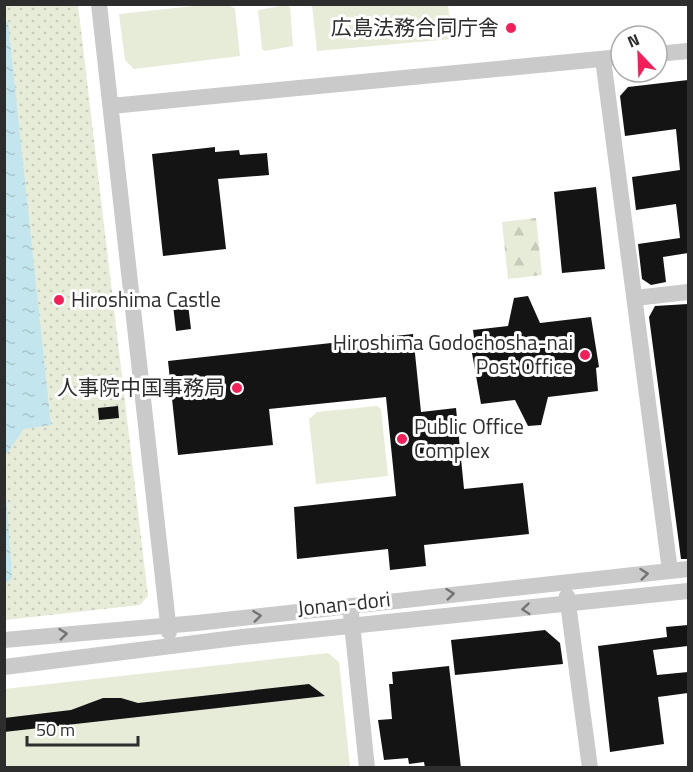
<svg xmlns="http://www.w3.org/2000/svg" width="693" height="772" font-family="'Titillium Web','Noto Sans JP',sans-serif">
<style>
.green{fill:#e7ecd9}
.forest{fill:url(#forest-firs)}
.park{fill:url(#park-dots)}
.water{fill:url(#water-ripples)}
.building{fill:#141414}
.lines{fill:none;stroke-linecap:round;stroke-linejoin:round}
.minor{stroke:#cacaca;stroke-width:16}
.oneway{stroke:#747474}
.poi-dot{fill:#f41f59;stroke:#fff;stroke-width:2}
.labels{text-anchor:middle;stroke-width:6;stroke-linejoin:round;paint-order:stroke}
.poi-label{font-size:21px;fill:#2d2d2d;stroke:#fff;text-anchor:end}
.street-label{font-size:21px;fill:#2d2d2d;stroke:#fff}
</style>
<defs>
<pattern id="forest-firs" width="22" height="20" patternUnits="userSpaceOnUse" patternTransform="scale(1.5)"><rect width="22" height="20" fill="#e7ecd9"/><path d="M5 1l3.5 6h-7zM16 11l3.5 6h-7z" fill="#c6cbbb"/></pattern>
<pattern id="park-dots" width="8" height="8" patternUnits="userSpaceOnUse" patternTransform="scale(1.5)"><rect width="8" height="8" fill="#e7ecd9"/><path d="M2 2h.1M6 6h.1" fill="none" stroke="#c6cbbb" stroke-width="1.8" stroke-linecap="round"/></pattern>
<pattern id="water-ripples" width="26" height="14" patternUnits="userSpaceOnUse" patternTransform="scale(1.5)"><rect width="26" height="14" fill="#c3e6ee"/><path d="M2 4q2-2 4 0t4 0M15 11q2-2 4 0t4 0" fill="none" stroke="#a8c6cc"/></pattern>
</defs>
<rect width="100%" height="100%" fill="#fff"/>
<path class="green" d="M 212,4 L 229,5 L 235,9 L 240,56 L 134,69 L 125,60 L 119,14 Z
M 285,5 L 290,7 L 293,46 L 265,51 L 262,49 L 258,10 Z
M 312,5 L 448,5 L 452,39 L 317,51 Z
M 377,406 L 381,409 L 388,476 L 316,484 L 309,419 L 317,412 Z
M 328,653 L 339,662 L 350,767 L 5,767 L 4,689 Z"/>
<path class="forest" d="M 536,218 L 542,275 L 508,279 L 502,222 Z"/>
<path class="park" d="M 4,5 L 78,5 L 148,596 L 140,605 L 5,620 Z"/>
<path class="water" d="M 8,22 L 51,425 L 24,429 L 5,456 L 4,23 Z
M 4,469 L 12,577 L 5,585 L 4,585 Z"/>
<path class="building" d="M 688,80 L 688,253 L 663,257 L 666,282 L 651,285 L 642,279 L 638,244 L 680,238 L 676,204 L 636,210 L 632,177 L 680,170 L 676,129 L 625,136 L 620,96 L 628,87 Z
M 215,147 L 215,152 L 239,150 L 240,155 L 267,153 L 269,175 L 218,179 L 226,249 L 163,256 L 152,154 Z
M 596,187 L 605,269 L 562,273 L 554,192 Z
M 528,296 L 540,323 L 591,317 L 599,367 L 596,368 L 598,391 L 548,397 L 541,425 L 528,426 L 515,400 L 481,404 L 472,353 L 476,353 L 473,330 L 508,326 L 514,298 Z
M 188,304 L 191,329 L 176,331 L 173,305 Z
M 688,304 L 688,559 L 681,559 L 649,317 L 655,306 Z
M 413,334 L 421,412 L 456,408 L 464,489 L 523,483 L 529,534 L 424,545 L 426,566 L 390,570 L 388,549 L 297,559 L 294,507 L 396,496 L 386,397 L 269,409 L 273,445 L 178,455 L 168,361 Z
M 118,406 L 119,418 L 99,420 L 98,408 Z
M 688,625 L 688,646 L 653,650 L 657,675 L 688,672 L 688,693 L 658,697 L 664,744 L 610,752 L 598,646 L 667,637 L 666,627 Z
M 545,630 L 560,643 L 563,664 L 455,675 L 451,640 Z
M 449,666 L 461,768 L 425,768 L 424,762 L 409,764 L 408,758 L 384,760 L 378,720 L 392,719 L 389,684 L 393,684 L 392,672 Z
M 309,684 L 325,696 L 4,732 L 4,718 L 71,710 L 103,698 L 121,698 L 138,703 Z"/>
<g class="lines">
<path class="minor" d="M 99,4 L 169,632
M 657,54 L 688,51
M 603,59 L 670,571
M 111,106 L 621,57
M 635,298 L 688,292
M 567,596 L 590,768
M 351,614 L 367,768
M 4,640 L 197,623 L 688,569
M 4,667 L 243,637 L 688,591"/>
</g>
<defs><path id="oneway-chevron" d="M-2-3.5L2.5 0L-2 3.5" fill="none" stroke-width="1.6" stroke-linecap="round" stroke-linejoin="round" transform="scale(1.5)"/></defs>
<g class="oneway">
<use href="#oneway-chevron" transform="translate(644 574) rotate(-6)"/>
<use href="#oneway-chevron" transform="translate(450 594) rotate(-6)"/>
<use href="#oneway-chevron" transform="translate(526 609) rotate(175)"/>
<use href="#oneway-chevron" transform="translate(257 616) rotate(-7)"/>
<use href="#oneway-chevron" transform="translate(63 634) rotate(-6)"/>
</g>
<g class="poi-dot">
<circle cx="511" cy="28" r="6"/>
<circle cx="59" cy="300" r="6"/>
<circle cx="585" cy="355" r="6"/>
<circle cx="237" cy="388" r="6"/>
<circle cx="402" cy="439" r="6"/>
</g>
<g class="labels">
<g class="poi-label">
<text x="499" y="35">広島法務合同庁舎</text>
<text x="71" y="307" text-anchor="start">Hiroshima Castle</text>
<text x="573" y="350">Hiroshima Godochosha-nai<tspan x="573" dy="24">Post Office</tspan></text>
<text x="225" y="395">人事院中国事務局</text>
<text x="414" y="434" text-anchor="start">Public Office<tspan x="414" dy="24">Complex</tspan></text>
</g>
<g class="street-label">
<text transform="translate(344 604) rotate(-6)" y="7">Jonan-dori</text>
</g>
</g>
<rect width="693" height="772" fill="none" stroke="#2d2d2d" stroke-width="12"/>
<g transform="translate(639 54) rotate(337)"><circle r="28" fill="#ffffff" stroke="#ababab" stroke-width="1.5"/>
<path d="M0-4.5L10 22L0 15L-10 22Z" fill="#f41f59"/>
<text y="-9" font-size="16" font-weight="bold" text-anchor="middle" fill="#2d2d2d">N</text>
</g>
<path d="M27 736v9h111v-9" fill="none" stroke="#2d2d2d" stroke-width="3"/>
<text x="36" y="736" font-size="18" fill="#2d2d2d" stroke="#ffffff" stroke-width="4.5" paint-order="stroke">50 m</text>
</svg>
